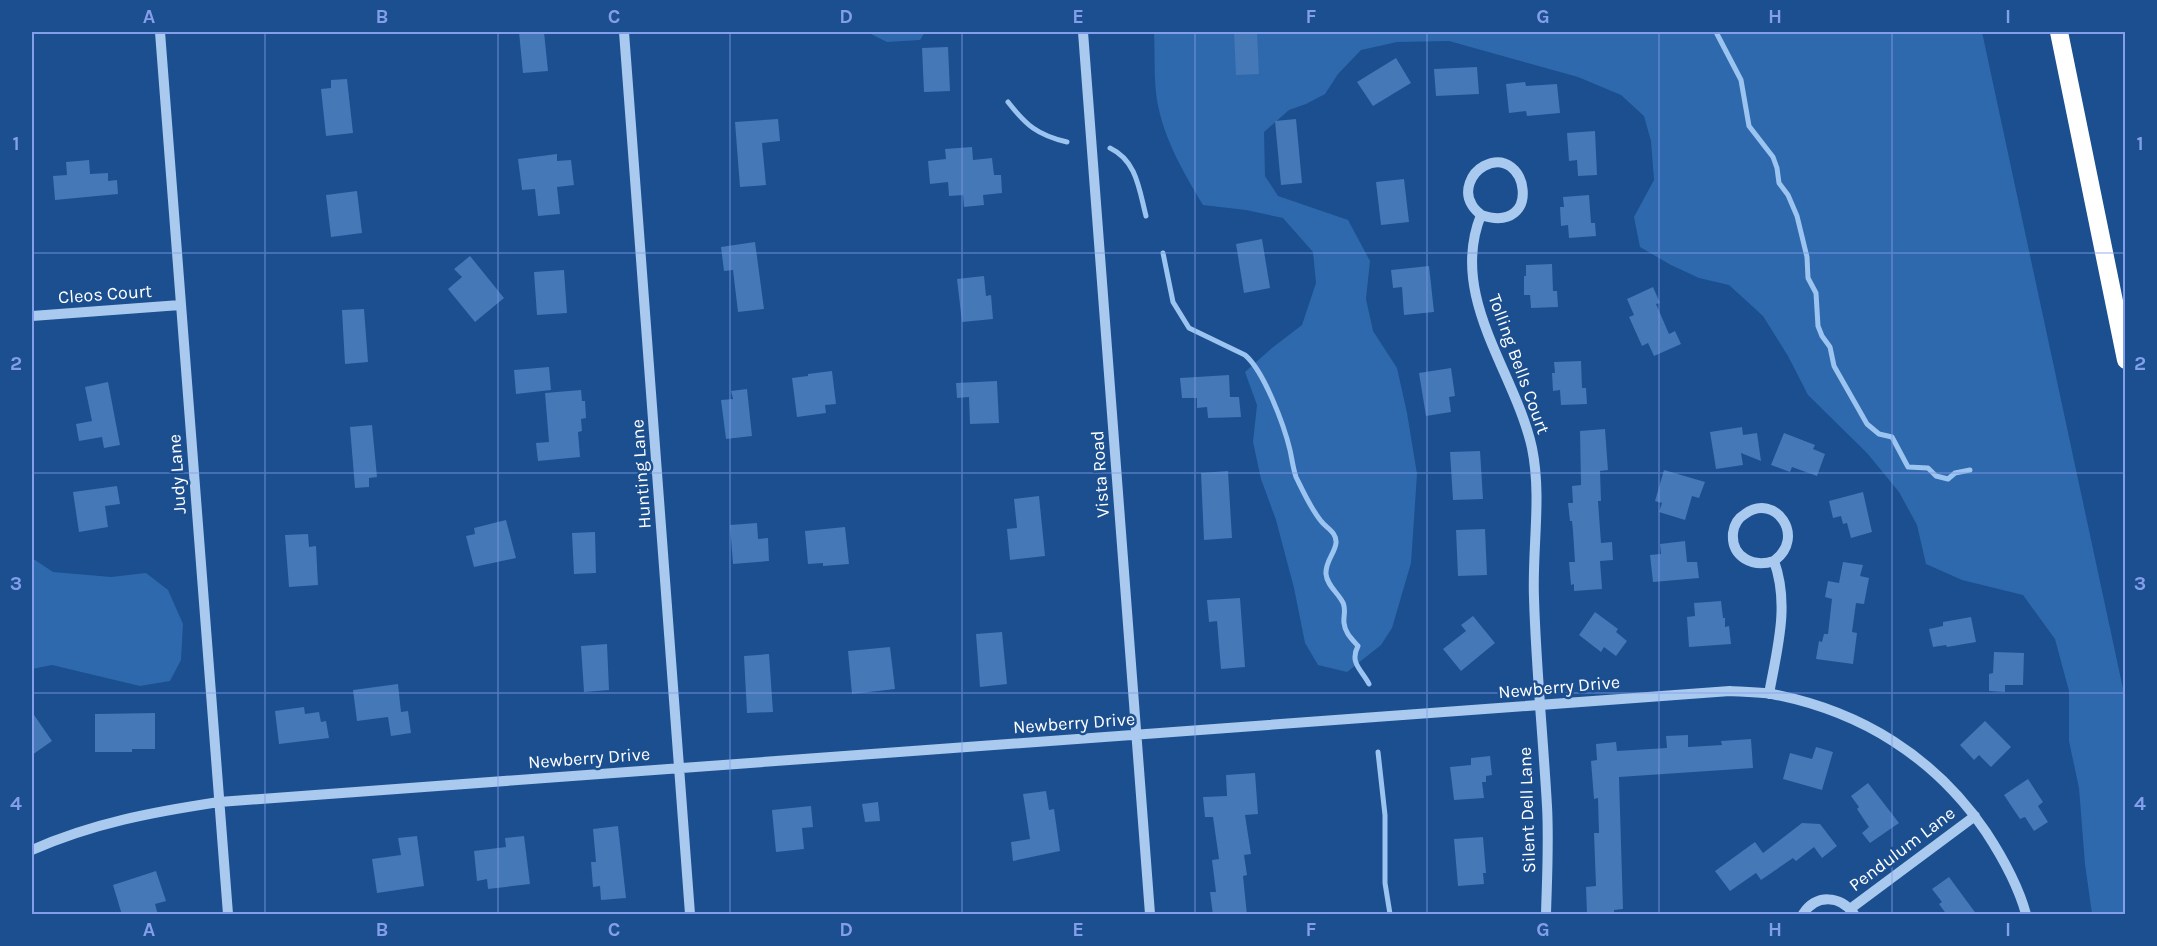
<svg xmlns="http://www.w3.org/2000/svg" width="2157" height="946" font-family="Karla,sans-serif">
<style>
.green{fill:#2e69ad}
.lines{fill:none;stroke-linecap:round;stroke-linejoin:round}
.stream{stroke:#9cc4f0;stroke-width:5}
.building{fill:#4478b7}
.minor{stroke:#a9c9ee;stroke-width:10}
.highway{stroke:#fff;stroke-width:18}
.grid{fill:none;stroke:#839eea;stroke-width:1.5;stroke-opacity:0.55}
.labels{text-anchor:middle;stroke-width:5;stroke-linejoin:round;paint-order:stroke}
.street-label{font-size:18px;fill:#fff;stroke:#1b4f8f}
.neatline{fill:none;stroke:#839eea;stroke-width:2}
.grid-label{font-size:20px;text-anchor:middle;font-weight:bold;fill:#839eea}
</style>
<rect width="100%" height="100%" fill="#1b4f8f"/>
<path class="green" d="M 867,32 L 925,32 L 920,40 L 887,42 Z
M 1154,32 L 1982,32 L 2125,698 L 2125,914 L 2092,914 L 2085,864 L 2079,788 L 2069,741 L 2069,691 L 2055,639 L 2023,595 L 1962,580 L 1926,564 L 1917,525 L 1899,492 L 1867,453 L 1808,395 L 1788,356 L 1763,316 L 1729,285 L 1699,278 L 1671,265 L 1640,247 L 1634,217 L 1654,180 L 1651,141 L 1644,116 L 1621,95 L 1578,77 L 1449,41 L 1397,42 L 1361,50 L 1338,74 L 1325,94 L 1306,104 L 1289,110 L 1264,132 L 1265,176 L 1278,196 L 1348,220 L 1370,261 L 1366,299 L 1373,331 L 1397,368 L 1407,413 L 1417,474 L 1411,563 L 1392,628 L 1381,645 L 1347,672 L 1318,665 L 1305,643 L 1294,588 L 1276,520 L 1261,479 L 1253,442 L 1257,405 L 1245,372 L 1272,348 L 1302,325 L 1316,283 L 1313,252 L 1283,218 L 1246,210 L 1203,205 C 1182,170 1161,134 1156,93 C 1154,73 1155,52 1154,32 Z
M 32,558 L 53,572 L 111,577 L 146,573 L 168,590 L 183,624 L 181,660 L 170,681 L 140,686 L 52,665 L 32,669 Z"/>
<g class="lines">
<path class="stream" d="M 1716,32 L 1741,80 L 1749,126 L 1773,157 L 1777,168 L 1779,183 L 1788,195 L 1797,216 L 1807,257 L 1808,278 L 1816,293 L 1818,326 L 1822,336 L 1830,347 L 1834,366 L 1867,424 L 1879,434 L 1892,437 L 1908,467 L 1928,468 L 1936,476 L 1948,479 L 1955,473 L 1970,470
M 1008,102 C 1026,125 1037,135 1067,142
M 1110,148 C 1137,161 1139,189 1146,216
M 1163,253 L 1173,302 L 1189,328 L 1245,355 C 1264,371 1284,425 1290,450 C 1292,459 1293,468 1296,477 C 1303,491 1311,509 1321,521 C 1326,528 1337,532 1336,543 C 1335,553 1325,562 1326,574 C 1327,585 1337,592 1342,601 C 1347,608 1343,616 1344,623 C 1345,633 1352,639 1358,646 C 1349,663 1362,670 1369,684
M 1378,752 L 1385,815 L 1385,883 L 1390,914"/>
</g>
<path class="building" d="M 519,32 L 544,32 L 548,71 L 523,73 Z
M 1234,32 L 1257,32 L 1259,74 L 1236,75 Z
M 948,47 L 950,91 L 924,92 L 922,48 Z
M 1396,58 L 1411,83 L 1373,106 L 1357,82 Z
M 1477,67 L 1479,94 L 1436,96 L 1434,69 Z
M 347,79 L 353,133 L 326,136 L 321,89 L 331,88 L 331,80 Z
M 1525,82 L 1526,86 L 1557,84 L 1560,113 L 1527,116 L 1526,111 L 1509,113 L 1506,84 Z
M 778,119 L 780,141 L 762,143 L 766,185 L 740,187 L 735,122 Z
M 1296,119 L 1302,183 L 1281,185 L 1275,121 Z
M 1595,131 L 1597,175 L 1578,176 L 1577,160 L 1569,161 L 1567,133 Z
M 972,147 L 973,160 L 992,158 L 994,175 L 1001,175 L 1002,193 L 983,195 L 984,205 L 964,207 L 963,195 L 949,196 L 948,182 L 930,184 L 928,161 L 946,159 L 945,149 Z
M 557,154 L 557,161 L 571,160 L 574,185 L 557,187 L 560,214 L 538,216 L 535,189 L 522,190 L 518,159 Z
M 89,160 L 90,174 L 108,173 L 108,181 L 117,180 L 118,194 L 55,200 L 53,176 L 67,175 L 66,162 Z
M 1404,179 L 1409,222 L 1381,225 L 1376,182 Z
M 357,191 L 362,233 L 331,237 L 326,195 Z
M 1589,195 L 1591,223 L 1595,223 L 1596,236 L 1569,238 L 1568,225 L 1561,226 L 1560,207 L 1564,207 L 1563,197 Z
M 1262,239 L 1270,288 L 1244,293 L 1236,244 Z
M 755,242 L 764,309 L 738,312 L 733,270 L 724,271 L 721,247 Z
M 470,256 L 504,298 L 475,322 L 448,289 L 462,277 L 454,269 Z
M 1552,264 L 1553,291 L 1557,291 L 1558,307 L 1531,308 L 1530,295 L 1524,295 L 1524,276 L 1526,276 L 1526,265 Z
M 1429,266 L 1434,312 L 1404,315 L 1402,287 L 1393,288 L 1391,270 Z
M 564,270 L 567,313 L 537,315 L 534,272 Z
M 984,276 L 986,296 L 991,295 L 993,319 L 962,322 L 957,279 Z
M 1653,287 L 1660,303 L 1656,304 L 1669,334 L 1675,331 L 1681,344 L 1654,356 L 1648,343 L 1642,346 L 1629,317 L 1634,315 L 1627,299 Z
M 364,309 L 368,362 L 345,364 L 342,310 Z
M 1581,361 L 1582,388 L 1586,388 L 1587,404 L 1561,405 L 1560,390 L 1553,391 L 1552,373 L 1555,373 L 1554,362 Z
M 549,367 L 551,390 L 516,394 L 514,370 Z
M 1451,368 L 1455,396 L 1449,397 L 1451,412 L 1426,416 L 1419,373 Z
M 832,371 L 836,404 L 825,405 L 826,413 L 797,417 L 792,378 L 808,376 L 808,374 Z
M 1229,375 L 1230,397 L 1239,397 L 1241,417 L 1208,418 L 1207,407 L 1197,408 L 1197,398 L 1182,398 L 1180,378 Z
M 997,381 L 999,423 L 970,424 L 969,397 L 957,398 L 956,383 Z
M 108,382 L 120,445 L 104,448 L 102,437 L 79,441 L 76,424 L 92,421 L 85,387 Z
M 747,389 L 752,436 L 726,439 L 721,400 L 733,399 L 731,391 Z
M 581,390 L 582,401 L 585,401 L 586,418 L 581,419 L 582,431 L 578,432 L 580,457 L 538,461 L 536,443 L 549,442 L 545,393 Z
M 372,425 L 377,477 L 369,478 L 369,487 L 355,488 L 350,427 Z
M 1742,427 L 1743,435 L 1757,433 L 1761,461 L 1741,453 L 1743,465 L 1716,469 L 1710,432 Z
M 1605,429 L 1608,470 L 1600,471 L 1601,501 L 1598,501 L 1601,543 L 1612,542 L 1613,560 L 1600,561 L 1602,589 L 1574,591 L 1574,584 L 1571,585 L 1569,562 L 1575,562 L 1573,531 L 1572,521 L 1570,521 L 1568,503 L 1573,503 L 1572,486 L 1581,485 L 1580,431 Z
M 1784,433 L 1815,445 L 1813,449 L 1825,454 L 1817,476 L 1792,467 L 1790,472 L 1771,465 Z
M 1480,451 L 1483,499 L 1453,500 L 1450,452 Z
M 1664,470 L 1705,482 L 1699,498 L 1692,496 L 1685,520 L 1659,512 L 1662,503 L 1655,501 Z
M 1228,471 L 1232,538 L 1204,540 L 1201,473 Z
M 117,486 L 120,504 L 105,506 L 108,527 L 79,532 L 73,492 Z
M 1863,492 L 1872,532 L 1851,538 L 1847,523 L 1843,524 L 1841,516 L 1833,518 L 1829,501 Z
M 1039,496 L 1045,556 L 1010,560 L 1007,529 L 1017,528 L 1014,499 Z
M 506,520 L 516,558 L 474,567 L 466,536 L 475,534 L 474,528 Z
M 757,523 L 758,539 L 768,538 L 769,561 L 733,564 L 730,525 Z
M 845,527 L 849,564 L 823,566 L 823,563 L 808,564 L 805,531 Z
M 1485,529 L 1487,575 L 1458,576 L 1456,530 Z
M 595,532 L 596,573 L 574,574 L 572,533 Z
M 308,534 L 309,547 L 316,546 L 318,585 L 289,587 L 285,535 Z
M 1685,541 L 1687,562 L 1697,562 L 1699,578 L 1653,582 L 1650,555 L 1661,554 L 1660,544 Z
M 1843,562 L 1863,565 L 1860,576 L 1869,578 L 1864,604 L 1856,603 L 1852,632 L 1857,633 L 1853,664 L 1816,659 L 1819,641 L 1822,642 L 1824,634 L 1828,634 L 1832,599 L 1825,597 L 1828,581 L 1839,583 Z
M 1240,598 L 1245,667 L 1221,669 L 1217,621 L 1209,622 L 1207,600 Z
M 1721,601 L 1723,618 L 1725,618 L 1725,627 L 1729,626 L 1731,644 L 1689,647 L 1687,617 L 1695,616 L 1694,603 Z
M 1595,612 L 1618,629 L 1616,632 L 1627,641 L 1616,656 L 1604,647 L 1601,652 L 1579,635 Z
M 1473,616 L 1495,643 L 1461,671 L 1443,649 L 1466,631 L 1461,625 Z
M 1971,617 L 1976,642 L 1947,647 L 1946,645 L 1933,647 L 1929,629 L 1943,626 L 1943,622 Z
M 1002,632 L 1007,684 L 980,687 L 976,634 Z
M 607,644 L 609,690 L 584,692 L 581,646 Z
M 890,647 L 895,689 L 852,694 L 848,651 Z
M 1994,652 L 2024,653 L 2023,685 L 2005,685 L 2005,692 L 1989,691 L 1989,674 L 1993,673 Z
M 769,654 L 773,712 L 747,713 L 744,656 Z
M 398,684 L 401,712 L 408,711 L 411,733 L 391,736 L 388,717 L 357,721 L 353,690 Z
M 304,707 L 305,714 L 319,712 L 321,722 L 326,721 L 329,738 L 279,744 L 275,711 Z
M 32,712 L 52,741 L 32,755 Z
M 155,713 L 155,749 L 132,749 L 132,752 L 95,752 L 95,714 Z
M 1985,721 L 2011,747 L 1991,767 L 1979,755 L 1974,760 L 1960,745 Z
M 1688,735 L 1688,747 L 1722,745 L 1721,741 L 1751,739 L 1753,768 L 1619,777 L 1623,909 L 1614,910 L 1614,914 L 1587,914 L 1586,887 L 1596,886 L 1594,833 L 1599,833 L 1598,798 L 1594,799 L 1591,761 L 1597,760 L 1596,744 L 1616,742 L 1617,751 L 1667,748 L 1666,736 Z
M 1816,747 L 1833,752 L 1822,790 L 1783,779 L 1790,753 L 1812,759 Z
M 1490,756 L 1492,775 L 1486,776 L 1486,782 L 1482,782 L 1484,798 L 1454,800 L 1450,767 L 1471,765 L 1471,758 Z
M 1255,773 L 1258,814 L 1245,815 L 1251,854 L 1244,855 L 1247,875 L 1243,876 L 1247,915 L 1213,915 L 1210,892 L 1216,892 L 1212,860 L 1219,859 L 1213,817 L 1205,817 L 1203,797 L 1227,796 L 1226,775 Z
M 2028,779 L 2043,802 L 2038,806 L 2048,822 L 2034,831 L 2025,817 L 2020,819 L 2004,795 Z
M 1868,783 L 1899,823 L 1870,843 L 1862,833 L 1869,827 L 1857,809 L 1859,807 L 1851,796 Z
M 1046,791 L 1049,810 L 1054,809 L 1060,851 L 1013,861 L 1011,842 L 1030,839 L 1023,794 Z
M 878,802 L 880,821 L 865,822 L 862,804 Z
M 811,806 L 813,827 L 802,828 L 804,849 L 776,852 L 772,810 Z
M 1802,823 L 1820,824 L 1837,846 L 1822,858 L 1814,847 L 1796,861 L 1793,858 L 1761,880 L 1756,873 L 1730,891 L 1715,871 L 1755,842 L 1763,853 Z
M 618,826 L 626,898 L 601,900 L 600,886 L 593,887 L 591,862 L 596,862 L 593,829 Z
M 417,836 L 424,886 L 377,893 L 372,859 L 401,855 L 398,838 Z
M 524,836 L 530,884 L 488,889 L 487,879 L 477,881 L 474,851 L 506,847 L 505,838 Z
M 1483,837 L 1486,873 L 1483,873 L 1484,884 L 1458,886 L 1454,839 Z
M 156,871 L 166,901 L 155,904 L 158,915 L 122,915 L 113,885 Z
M 1949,877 L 1977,915 L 1947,915 L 1939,904 L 1942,902 L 1932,889 Z"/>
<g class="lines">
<path class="minor" d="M 160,32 L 228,914
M 624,32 L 690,914
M 1083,32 L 1150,914
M 1481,215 C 1478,212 1474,209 1472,205 C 1463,191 1471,173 1484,166 C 1528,143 1544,236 1481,215 C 1448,297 1515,371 1532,448 C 1542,497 1532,548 1534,598 C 1536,667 1543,736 1547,806 C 1549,842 1547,878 1546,914
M 32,316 L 180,305
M 1769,694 C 1777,649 1790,605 1774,561 C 1753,568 1731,557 1733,533 C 1734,525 1738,518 1745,514 C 1775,492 1807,537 1774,561
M 32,850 C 93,823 153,812 219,802 L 1730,691 C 1744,692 1758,692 1772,694 C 1861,711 1935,757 1986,832 C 2003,858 2018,885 2026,914
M 1850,909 L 1975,816
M 1803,914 C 1816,894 1840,895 1854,914"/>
<path class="highway" d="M 2059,32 L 2126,360"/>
</g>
<path class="grid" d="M 265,32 L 265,914M 498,32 L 498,914M 730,32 L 730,914M 962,32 L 962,914M 1195,32 L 1195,914M 1427,32 L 1427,914M 1659,32 L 1659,914M 1892,32 L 1892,914M 32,253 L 2126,253M 32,473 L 2126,473M 32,693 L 2126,693"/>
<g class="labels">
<g class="street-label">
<text transform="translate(105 294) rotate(-4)" y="6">Cleos Court</text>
<text transform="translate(1519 364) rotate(70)" y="6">Tolling Bells Court</text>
<text transform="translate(177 474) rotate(-94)" y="6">Judy Lane</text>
<text transform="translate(641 474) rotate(-94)" y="6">Hunting Lane</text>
<text transform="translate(1100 474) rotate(-94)" y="6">Vista Road</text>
<text transform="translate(1559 687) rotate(-5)" y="6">Newberry Drive</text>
<text transform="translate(1074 723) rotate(-4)" y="6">Newberry Drive</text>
<text transform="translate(589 758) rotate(-4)" y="6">Newberry Drive</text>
<text transform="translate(1527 810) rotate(-92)" y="6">Silent Dell Lane</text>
<text transform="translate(1902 849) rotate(-37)" y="6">Pendulum Lane</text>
</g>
</g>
<rect width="2157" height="946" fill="none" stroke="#1b4f8f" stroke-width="66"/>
<rect x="33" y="33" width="2091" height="880" class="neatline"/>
<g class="grid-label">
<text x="149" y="23">A</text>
<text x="382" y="23">B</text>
<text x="614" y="23">C</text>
<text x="846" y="23">D</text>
<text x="1078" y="23">E</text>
<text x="1311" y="23">F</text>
<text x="1543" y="23">G</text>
<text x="1775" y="23">H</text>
<text x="2008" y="23">I</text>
<text x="16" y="150">1</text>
<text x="2140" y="150">1</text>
<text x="16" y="370">2</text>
<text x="2140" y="370">2</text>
<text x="16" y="590">3</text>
<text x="2140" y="590">3</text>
<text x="16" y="810">4</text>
<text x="2140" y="810">4</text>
<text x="149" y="936">A</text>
<text x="382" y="936">B</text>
<text x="614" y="936">C</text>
<text x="846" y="936">D</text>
<text x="1078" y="936">E</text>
<text x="1311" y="936">F</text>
<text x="1543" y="936">G</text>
<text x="1775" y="936">H</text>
<text x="2008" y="936">I</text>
</g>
</svg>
